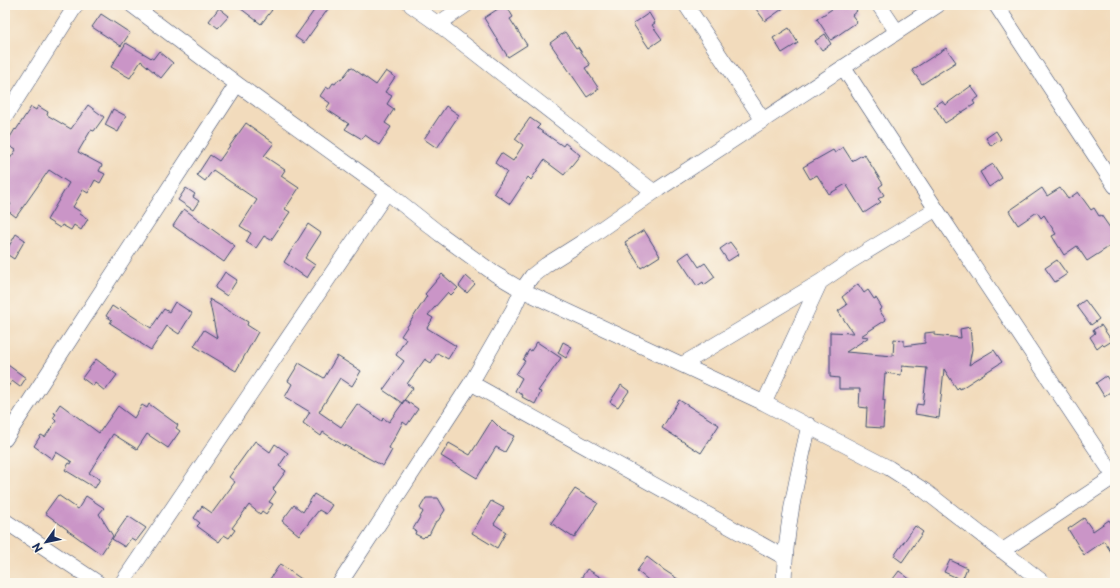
<svg xmlns="http://www.w3.org/2000/svg" width="1120" height="588" font-family="'Playpen Sans',sans-serif">
<style>
.building{fill:#ca95c7}
.lines{fill:none;stroke-linecap:round;stroke-linejoin:round}
.minor-casing{stroke:#3b496c;stroke-width:16}
.minor{stroke:#fff;stroke-width:15}
</style>
<rect width="100%" height="100%" fill="#fbf7ec"/>
<filter id="ink" filterUnits="userSpaceOnUse"><feTurbulence type="fractalNoise" baseFrequency=".025" numOctaves="2"/><feDisplacementMap in="SourceGraphic" scale="8" xChannelSelector="R" yChannelSelector="G"/><feConvolveMatrix kernelMatrix="1 2 1 2 8 2 1 2 1" color-interpolation-filters="sRGB"/></filter>
<filter id="wash" filterUnits="userSpaceOnUse"><feTurbulence type="fractalNoise" baseFrequency=".012" numOctaves="4" result="noise"/><feDisplacementMap in="SourceGraphic" scale="16" xChannelSelector="R" yChannelSelector="G"/><feGaussianBlur stdDeviation="0.9" result="paint"/><feColorMatrix in="noise" values="0 0 0 0 0 0 0 0 0 0 0 0 0 0 0 0 0 1.4 0 .05"/><feComposite in="paint" operator="in"/></filter>
<g filter="url(#wash)">
<rect width="100%" height="100%" fill="#f2dbbc"/>
<g id="blocks">
<path class="building" d="M 236,5 L 265,5 L 272,10 L 261,24 Z
M 318,5 L 322,5 L 328,9 L 304,43 L 295,37 Z
M 504,5 L 506,5 L 513,17 L 510,19 L 527,45 L 508,57 L 484,18 Z
M 753,5 L 788,5 L 765,21 Z
M 838,5 L 853,5 L 857,11 L 852,15 L 857,22 L 831,40 L 817,19 Z
M 219,8 L 229,16 L 218,28 L 209,21 Z
M 649,13 L 655,23 L 652,25 L 662,39 L 649,48 L 633,24 Z
M 101,14 L 130,33 L 121,46 L 92,27 Z
M 789,28 L 798,43 L 782,53 L 773,38 Z
M 565,32 L 576,48 L 578,47 L 590,65 L 585,68 L 599,89 L 587,97 L 550,43 Z
M 825,34 L 831,44 L 822,50 L 815,41 Z
M 126,43 L 153,59 L 159,51 L 173,63 L 161,78 L 141,61 L 130,78 L 111,67 Z
M 946,48 L 956,62 L 922,84 L 912,70 Z
M 351,67 L 376,85 L 386,71 L 395,77 L 385,92 L 392,96 L 387,104 L 394,109 L 385,123 L 391,127 L 379,145 L 365,135 L 362,139 L 345,129 L 349,124 L 326,109 L 330,103 L 320,96 L 326,87 L 329,89 L 333,83 L 335,84 L 339,79 L 341,80 Z
M 971,86 L 979,97 L 973,101 L 975,104 L 945,123 L 934,106 L 942,101 L 945,105 Z
M 88,105 L 104,117 L 94,131 L 91,130 L 78,152 L 102,165 L 99,171 L 105,174 L 100,183 L 95,180 L 88,193 L 83,190 L 73,207 L 81,212 L 80,214 L 88,219 L 81,230 L 74,225 L 71,230 L 62,225 L 60,228 L 47,220 L 69,183 L 49,170 L 16,217 L 7,210 L 11,204 L 5,200 L 5,166 L 16,150 L 6,144 L 15,129 L 16,130 L 31,107 L 36,110 L 38,106 L 48,112 L 47,115 L 71,129 Z
M 446,106 L 459,115 L 437,148 L 424,139 Z
M 113,109 L 126,116 L 118,132 L 105,125 Z
M 530,118 L 540,125 L 537,128 L 563,146 L 565,143 L 580,155 L 564,175 L 544,160 L 531,180 L 528,177 L 510,204 L 494,193 L 507,172 L 495,163 L 501,153 L 513,161 L 523,145 L 515,139 Z
M 246,123 L 274,143 L 264,156 L 285,170 L 281,176 L 299,188 L 285,209 L 290,212 L 271,240 L 264,236 L 256,248 L 246,242 L 251,233 L 240,226 L 257,200 L 213,170 L 205,181 L 197,175 L 210,155 L 219,161 Z
M 996,131 L 1001,139 L 991,146 L 986,138 Z
M 843,147 L 852,161 L 864,154 L 883,184 L 879,187 L 884,195 L 878,199 L 881,202 L 864,213 L 846,184 L 829,194 L 817,175 L 810,179 L 803,167 L 833,150 L 835,153 Z
M 993,164 L 1002,178 L 989,187 L 980,172 Z
M 186,188 L 195,194 L 193,197 L 199,201 L 193,210 L 178,200 Z
M 1042,188 L 1047,196 L 1060,188 L 1068,199 L 1078,192 L 1091,210 L 1094,208 L 1099,216 L 1101,215 L 1115,235 L 1115,243 L 1087,261 L 1077,246 L 1064,255 L 1052,236 L 1056,234 L 1044,215 L 1041,218 L 1037,212 L 1018,225 L 1009,211 Z
M 184,209 L 235,246 L 224,262 L 173,226 Z
M 308,224 L 321,233 L 305,258 L 315,265 L 307,278 L 284,262 Z
M 644,230 L 660,256 L 641,268 L 625,242 Z
M 16,234 L 25,240 L 14,259 L 5,253 Z
M 730,242 L 739,254 L 728,261 L 720,249 Z
M 689,252 L 699,267 L 705,263 L 715,277 L 704,285 L 703,282 L 697,286 L 679,259 Z
M 1057,260 L 1067,274 L 1055,282 L 1045,268 Z
M 225,272 L 237,280 L 227,296 L 215,288 Z
M 442,274 L 458,288 L 451,295 L 448,292 L 428,315 L 433,318 L 427,328 L 456,346 L 448,359 L 437,353 L 431,363 L 425,359 L 407,384 L 413,388 L 402,403 L 383,390 L 404,361 L 396,355 L 406,339 L 401,336 L 427,296 L 425,294 Z
M 466,276 L 475,284 L 467,293 L 459,286 Z
M 858,284 L 864,293 L 868,290 L 874,299 L 876,298 L 882,308 L 879,310 L 886,320 L 861,336 L 869,337 L 846,352 L 893,356 L 894,339 L 904,340 L 904,346 L 925,343 L 925,333 L 934,332 L 934,335 L 961,338 L 960,329 L 970,327 L 972,349 L 969,365 L 994,350 L 1002,362 L 960,389 L 959,387 L 957,389 L 944,369 L 939,418 L 915,414 L 917,404 L 923,405 L 927,368 L 902,366 L 901,375 L 885,373 L 883,400 L 885,400 L 883,428 L 866,427 L 867,408 L 859,407 L 860,389 L 839,389 L 839,378 L 830,377 L 830,332 L 853,333 L 838,311 L 847,305 L 842,297 Z
M 209,299 L 248,322 L 247,325 L 258,332 L 236,371 L 194,346 L 204,330 L 217,338 Z
M 1085,300 L 1099,319 L 1091,325 L 1077,306 Z
M 175,302 L 192,313 L 179,334 L 167,326 L 151,350 L 140,343 L 140,342 L 110,323 L 112,320 L 106,316 L 112,306 L 118,310 L 120,308 L 151,328 L 164,309 L 169,312 Z
M 1101,325 L 1112,341 L 1104,346 L 1102,344 L 1097,348 L 1090,337 L 1095,333 L 1093,330 Z
M 537,342 L 561,358 L 538,391 L 541,392 L 535,404 L 522,397 L 523,395 L 515,391 L 522,378 L 516,374 L 525,361 L 523,360 L 529,350 L 531,351 Z
M 563,342 L 572,347 L 566,358 L 558,353 Z
M 337,356 L 361,371 L 352,386 L 340,378 L 319,412 L 341,427 L 357,404 L 382,421 L 383,418 L 389,422 L 405,400 L 418,409 L 407,425 L 403,422 L 390,446 L 389,448 L 392,450 L 383,466 L 344,445 L 344,446 L 323,432 L 321,436 L 303,423 L 310,412 L 285,397 L 292,384 L 288,381 L 299,363 L 324,378 Z
M 96,359 L 117,375 L 105,391 L 95,383 L 93,386 L 82,378 Z
M 5,363 L 26,378 L 20,387 L 12,381 L 5,391 Z
M 1106,376 L 1115,389 L 1104,396 L 1096,383 Z
M 621,385 L 629,391 L 618,407 L 610,402 Z
M 679,400 L 719,425 L 701,453 L 662,428 Z
M 60,404 L 99,433 L 118,406 L 134,418 L 142,405 L 147,408 L 149,404 L 178,425 L 176,428 L 180,431 L 168,448 L 147,434 L 137,449 L 113,434 L 89,473 L 100,479 L 95,488 L 65,470 L 69,463 L 71,464 L 72,462 L 56,452 L 52,459 L 34,446 L 41,435 L 45,437 L 56,421 L 53,418 L 56,414 L 54,413 Z
M 492,420 L 502,430 L 514,436 L 505,452 L 496,447 L 477,478 L 441,456 L 449,443 L 470,455 Z
M 255,441 L 270,452 L 275,444 L 288,453 L 279,466 L 286,471 L 273,489 L 276,492 L 269,502 L 273,504 L 266,514 L 262,511 L 260,514 L 249,505 L 232,528 L 235,530 L 229,538 L 224,535 L 219,542 L 197,526 L 200,523 L 194,518 L 202,506 L 212,513 L 235,482 L 229,477 Z
M 575,489 L 598,503 L 574,538 L 551,523 Z
M 314,494 L 332,505 L 326,514 L 319,510 L 299,535 L 282,521 L 294,505 L 303,512 Z
M 58,495 L 78,509 L 86,496 L 104,508 L 99,514 L 113,536 L 101,554 L 67,530 L 68,530 L 45,513 Z
M 426,498 L 438,498 L 445,510 L 438,521 L 436,521 L 429,535 L 428,534 L 426,537 L 425,536 L 423,538 L 415,534 L 416,531 L 413,529 L 423,512 L 420,508 Z
M 491,501 L 504,508 L 494,524 L 506,532 L 497,548 L 472,533 Z
M 128,516 L 146,528 L 136,541 L 131,538 L 125,547 L 112,539 Z
M 1084,518 L 1093,531 L 1109,520 L 1115,529 L 1115,558 L 1104,541 L 1084,555 L 1068,529 Z
M 915,526 L 923,532 L 902,562 L 894,556 Z
M 647,557 L 664,570 L 684,583 L 652,583 L 637,571 Z
M 950,560 L 967,568 L 962,580 L 944,572 Z
M 280,564 L 307,583 L 275,583 L 270,579 Z
M 587,569 L 610,583 L 578,583 Z
M 899,571 L 915,583 L 890,583 Z"/>
</g>
</g>
<g filter="url(#ink)">
<use href="#blocks" fill-opacity="0" stroke="#3b496c" stroke-width="1"/>
<g class="lines">
<defs>
<path id="minor" d="M 132,5 L 237,84 L 387,192 L 440,234 L 495,274 L 522,290 L 764,403 L 889,468 L 925,491 L 1044,583
M 411,5 L 438,24 L 654,192
M 686,5 L 763,120
M 879,5 L 897,32
M 996,5 L 1115,186
M 438,24 L 466,5
M 843,67 L 936,209 L 1114,476
M 5,117 L 76,5
M 683,364 L 820,282
M 471,383 L 784,557
M 764,403 L 820,282 L 851,261 L 936,209
M 5,439 L 237,84
M 5,521 L 98,583
M 1002,551 L 1115,476
M 122,583 L 387,192
M 340,583 L 471,383 L 513,310 L 522,290 L 532,276 L 546,265 L 584,241 L 654,192 L 938,5
M 784,583 C 785,529 797,478 809,425"/>
</defs>
<use href="#minor" class="minor-casing"/>
<use href="#minor" class="minor"/>
</g>
</g>
<rect width="1120" height="588" fill="none" stroke="#fbf7ec" stroke-width="20"/>
<g transform="translate(46 542) rotate(237)" stroke="#fbf7ec" stroke-width="3" paint-order="stroke">
<path d="M0-3L7 15L0 10L-7 15Z" fill="#1b2f5e"/>
<text y="-6" font-size="11" font-weight="bold" text-anchor="middle" fill="#1b2f5e">N</text>
</g>
</svg>
